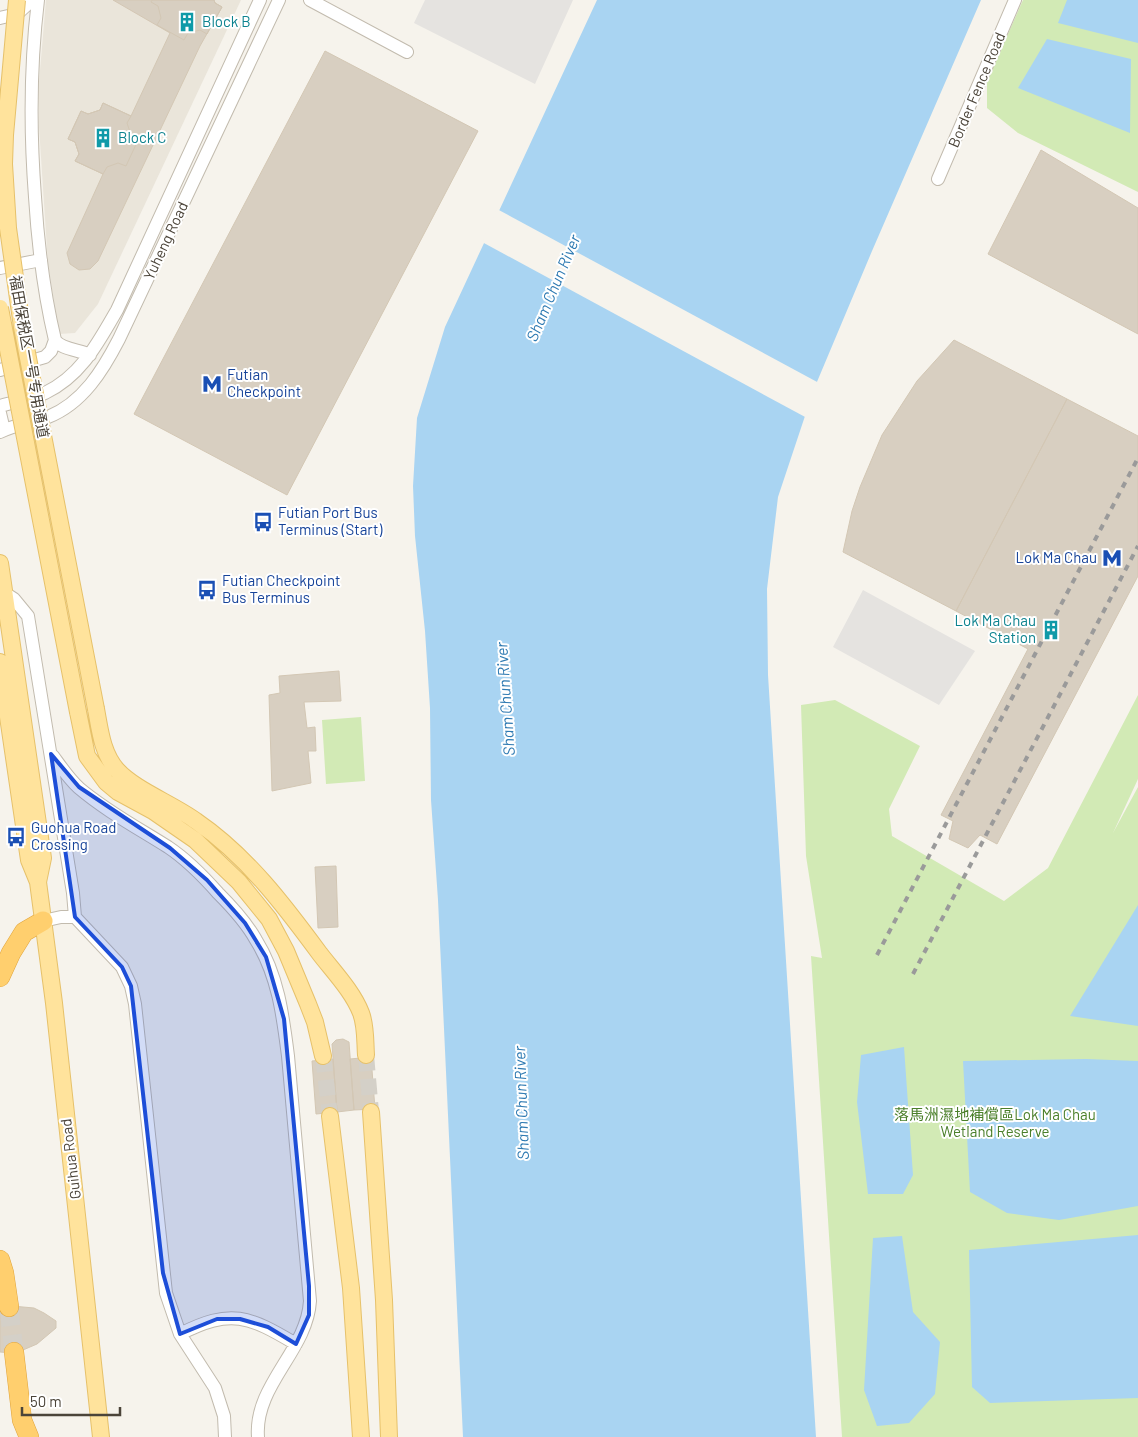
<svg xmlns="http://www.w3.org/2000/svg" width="1138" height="1437" font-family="Barlow,'Noto Sans SC',sans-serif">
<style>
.residential{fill:#eae5da}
.green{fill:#d2eab5}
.parking{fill:#e5e3e0}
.water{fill:#a9d4f2}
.pier{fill:#f6f3ec}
.building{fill:#d8cfc1;stroke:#d3c7b4}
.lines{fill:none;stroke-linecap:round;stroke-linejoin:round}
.major-tunnel{stroke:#d4d0c8;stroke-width:16;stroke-dasharray:16 8;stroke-linecap:butt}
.highway-tunnel{stroke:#d4d0c8;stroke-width:19;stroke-dasharray:19 9;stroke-linecap:butt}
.minor-casing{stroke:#c2bbae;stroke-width:14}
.major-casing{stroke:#e6c16a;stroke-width:18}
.highway-casing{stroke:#e0a43c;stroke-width:20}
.minor{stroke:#fff;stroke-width:12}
.major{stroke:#ffe39c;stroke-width:16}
.highway{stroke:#ffcf6e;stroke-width:19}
.rail{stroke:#9a9a9a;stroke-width:4;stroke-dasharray:6 6;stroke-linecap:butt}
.major-bridge-casing{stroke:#e6c16a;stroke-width:18;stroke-linecap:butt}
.major-bridge{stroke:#ffe39c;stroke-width:16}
.marked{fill:#1d4ed8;fill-opacity:0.2;stroke:#1d4ed8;stroke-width:4;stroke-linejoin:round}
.labels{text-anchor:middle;stroke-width:4;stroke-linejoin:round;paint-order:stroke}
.culture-label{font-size:15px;fill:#0d838f;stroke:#fff;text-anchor:start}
.street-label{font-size:15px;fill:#4b4439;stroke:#fff}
.transit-label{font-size:15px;fill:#164399;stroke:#fff;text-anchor:start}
.park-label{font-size:15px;fill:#4a7f2a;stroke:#fff}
.water-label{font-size:16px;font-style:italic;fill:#2e7ab2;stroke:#fff}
</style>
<rect width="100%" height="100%" fill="#f6f3ec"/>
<path class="residential" d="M 46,0 L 241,0 L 98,304 L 75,333 L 59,334 L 48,264 L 39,127 L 39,82 Z"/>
<path class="green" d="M 1023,0 L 1138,0 L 1138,192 L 1018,133 L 987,108 L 987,81 Z
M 1138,695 L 1138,779 L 1113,833 L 1138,787 L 1138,1437 L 842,1437 L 811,956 L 822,958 L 806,856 L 801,705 L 835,700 L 920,746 L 889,809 L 892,836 L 1004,901 L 1048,868 Z
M 361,717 L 365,781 L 326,784 L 322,720 Z"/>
<path class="parking" d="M 425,0 L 573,0 L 535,84 L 414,23 Z
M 863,590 L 975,651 L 939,705 L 833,647 Z"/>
<path class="water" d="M 597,0 L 981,0 L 872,251 L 814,389 L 778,497 L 767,589 L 768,675 L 816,1437 L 463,1437 L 438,900 L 431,800 L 430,708 L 425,631 L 415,536 L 413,486 L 417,418 L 445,327 Z
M 1067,0 L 1138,0 L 1138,43 L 1058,23 Z
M 1047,39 L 1131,59 L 1130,133 L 1018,88 Z
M 1138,905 L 1138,1026 L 1070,1016 Z
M 904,1047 L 913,1175 L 903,1194 L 868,1194 L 857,1102 L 861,1055 Z
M 1086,1059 L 1138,1061 L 1138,1206 L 1059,1220 L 1007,1213 L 970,1192 L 963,1061 Z
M 1138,1235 L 1138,1398 L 990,1403 L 972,1387 L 969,1250 Z
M 902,1236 L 913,1312 L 940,1342 L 935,1394 L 909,1423 L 877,1426 L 864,1390 L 873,1238 Z"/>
<path class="pier" d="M 497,209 L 819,383 L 807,418 L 482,242 Z"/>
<path class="building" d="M 113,0 L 214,0 L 215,3 L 222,7 L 200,46 L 98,261 L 90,269 L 79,270 L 70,264 L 67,253 L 103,174 L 75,161 L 79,154 L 75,142 L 68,139 L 81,111 L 88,114 L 100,110 L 103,103 L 131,116 L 170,33 Z
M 152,0 L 214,0 L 215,3 L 222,7 L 207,34 L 200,30 L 188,33 L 184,40 L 157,25 L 161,18 L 158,6 L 151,2 Z
M 325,51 L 478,131 L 287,495 L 134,414 Z
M 103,103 L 131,116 L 127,123 L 131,135 L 139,138 L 126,166 L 118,163 L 107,167 L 103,174 L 75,161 L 79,154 L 75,142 L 68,139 L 81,111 L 88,114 L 100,110 Z
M 1041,150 L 1138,208 L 1138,334 L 988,254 Z
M 954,340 L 1067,399 L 956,611 L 843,552 L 852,511 L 860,487 L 882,435 L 917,381 Z
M 1067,399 L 1138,436 L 1138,576 L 997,844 L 980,835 L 968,848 L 949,839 L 953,821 L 941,815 L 1028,649 L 956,611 Z
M 339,671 L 341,701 L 304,702 L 307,728 L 315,727 L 316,751 L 308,751 L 311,783 L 272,791 L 269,695 L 280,693 L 279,676 Z
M 336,866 L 338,927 L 318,928 L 315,867 Z
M 343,1039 L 349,1042 L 354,1110 L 337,1112 L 332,1044 L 336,1040 Z
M 371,1057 L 375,1109 L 354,1110 L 350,1059 Z
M 333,1059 L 337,1112 L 316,1114 L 312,1061 Z
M 12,1306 L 34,1308 L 44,1313 L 56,1321 L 56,1328 L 37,1344 L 23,1350 L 12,1353 L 0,1352 L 0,1309 Z"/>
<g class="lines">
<path class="major-tunnel" d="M 366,1055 L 371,1112
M 323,1056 L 330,1116"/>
<path class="highway-tunnel" d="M 9,1307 L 14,1352"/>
<defs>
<path id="minor" d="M 38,0 C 30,66 30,132 35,197 C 38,245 44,294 55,340 C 60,349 80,350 90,355
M 310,0 L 407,52
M 0,18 L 17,14 L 32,0
M 938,179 L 1015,0
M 0,268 L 41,260
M 0,370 L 45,357 L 51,351 L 55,340
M 0,406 C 14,402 31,399 45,393 C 81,376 98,343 117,310 L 260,0
M 0,413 L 4,430
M 0,432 C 15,425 32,422 48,417 C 83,403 103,370 119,339 L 279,0
M 0,590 L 14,599 L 28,616 L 73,893 L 75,917 L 122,967 L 131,986 L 135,1004 L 166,1293 L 180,1334 L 215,1388 L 224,1416 L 225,1437
M 53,756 C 61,767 69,779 79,788 C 106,811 138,828 168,847 C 186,859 203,876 218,893 C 232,907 246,922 256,940 C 278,975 283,1016 288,1056 L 310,1301 C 307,1351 254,1385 258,1437
M 43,921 L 61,917 L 75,917
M 180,1334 C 231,1308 249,1316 296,1344"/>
<path id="major" d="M 0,563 L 43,858 L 38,882
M 0,662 L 29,860 L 38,882 L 54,1003 L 101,1437
M 96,709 C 100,730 102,753 117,770 C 135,790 173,804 196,821 C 247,856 284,905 320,954 C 334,972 353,992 361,1013 C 366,1026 365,1041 366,1055
M 78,712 L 87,756 L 106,782 L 118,792 L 153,811 L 195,840 L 239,882 L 269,919 L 286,951 L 308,1004 L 315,1022 L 323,1056
M 371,1112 L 384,1300 L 389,1437
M 330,1116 L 351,1288 L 361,1437"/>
<path id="highway" d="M 0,977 L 11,953 L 24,932 L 43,921
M 0,1260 L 4,1273 L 9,1307
M 14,1352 L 22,1420 L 29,1437"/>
</defs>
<use href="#minor" class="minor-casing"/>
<use href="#major" class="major-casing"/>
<use href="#highway" class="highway-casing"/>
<use href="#minor" class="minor"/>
<use href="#major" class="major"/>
<use href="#highway" class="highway"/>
<path class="rail" d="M 877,955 L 1138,458
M 913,974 L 1138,546"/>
<defs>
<path id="major-bridge" d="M 17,0 L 5,135 L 4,164 L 8,228 L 22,327 L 96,709
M 0,308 L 78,712"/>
</defs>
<use href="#major-bridge" class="major-bridge-casing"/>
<use href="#major-bridge" class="major-bridge"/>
</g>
<path class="marked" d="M 51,754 L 79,787 L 170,848 L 207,880 L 245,923 L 266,957 L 284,1019 L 309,1286 L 309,1315 L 296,1344 L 268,1327 L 240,1319 L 217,1319 L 180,1334 L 163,1273 L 131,986 L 122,967 L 75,917 Z"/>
<defs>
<symbol id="building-bare" viewBox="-9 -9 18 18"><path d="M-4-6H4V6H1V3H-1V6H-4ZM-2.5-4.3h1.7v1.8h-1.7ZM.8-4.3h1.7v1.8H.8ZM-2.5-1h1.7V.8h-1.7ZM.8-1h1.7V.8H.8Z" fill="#0f9aa8" stroke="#fff" stroke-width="2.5" paint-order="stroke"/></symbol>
<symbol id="metro-bare" viewBox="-9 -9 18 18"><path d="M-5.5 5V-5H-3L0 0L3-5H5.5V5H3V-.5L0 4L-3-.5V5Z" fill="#1a4fb4" stroke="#fff" stroke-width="2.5" paint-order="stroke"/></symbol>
<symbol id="bus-bare" viewBox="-9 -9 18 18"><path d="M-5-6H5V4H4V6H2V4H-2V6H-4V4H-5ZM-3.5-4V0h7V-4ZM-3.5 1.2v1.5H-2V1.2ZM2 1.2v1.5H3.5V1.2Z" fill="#1a4fb4" stroke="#fff" stroke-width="2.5" paint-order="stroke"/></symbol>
</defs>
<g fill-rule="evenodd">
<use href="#building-bare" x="173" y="8" width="28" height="28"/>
<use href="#building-bare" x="89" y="124" width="28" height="28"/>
<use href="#metro-bare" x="198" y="370" width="28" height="28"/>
<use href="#bus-bare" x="249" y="508" width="28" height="28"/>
<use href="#metro-bare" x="1098" y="544" width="28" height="28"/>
<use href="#bus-bare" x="193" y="576" width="28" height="28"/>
<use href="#building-bare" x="1037" y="616" width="28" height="28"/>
<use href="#bus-bare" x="2" y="823" width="28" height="28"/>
</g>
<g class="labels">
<g class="culture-label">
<text x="202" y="27">Block B</text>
<text x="118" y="143">Block C</text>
<text x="1036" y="626" text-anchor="end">Lok Ma Chau<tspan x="1036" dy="17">Station</tspan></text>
</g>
<g class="street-label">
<text transform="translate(977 90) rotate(-67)" y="5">Border Fence Road</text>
<text transform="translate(166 241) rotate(-65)" y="5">Yuheng Road</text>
<text transform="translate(29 357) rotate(80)" y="5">福田保税区一号专用通道</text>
<text transform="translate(71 1159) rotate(-97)" y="5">Guihua Road</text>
</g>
<g class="transit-label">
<text x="227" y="380">Futian<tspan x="227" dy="17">Checkpoint</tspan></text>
<text x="278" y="518">Futian Port Bus<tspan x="278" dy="17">Terminus (Start)</tspan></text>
<text x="1097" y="563" text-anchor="end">Lok Ma Chau</text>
<text x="222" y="586">Futian Checkpoint<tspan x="222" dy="17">Bus Terminus</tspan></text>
<text x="31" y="833">Guohua Road<tspan x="31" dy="17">Crossing</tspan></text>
</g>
<g class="park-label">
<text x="995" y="1120">落馬洲濕地補償區Lok Ma Chau<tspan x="995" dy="17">Wetland Reserve</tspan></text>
</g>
<g class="water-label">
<text transform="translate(553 288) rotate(-67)" y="6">Sham Chun River</text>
<text transform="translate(505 699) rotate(-94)" y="6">Sham Chun River</text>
<text transform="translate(521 1103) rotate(-92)" y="6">Sham Chun River</text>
</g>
</g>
<path d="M22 1407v8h98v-8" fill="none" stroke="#4b4439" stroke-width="2.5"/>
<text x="30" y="1407" font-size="15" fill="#4b4439" stroke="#ffffff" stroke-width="4" paint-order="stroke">50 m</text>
</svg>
